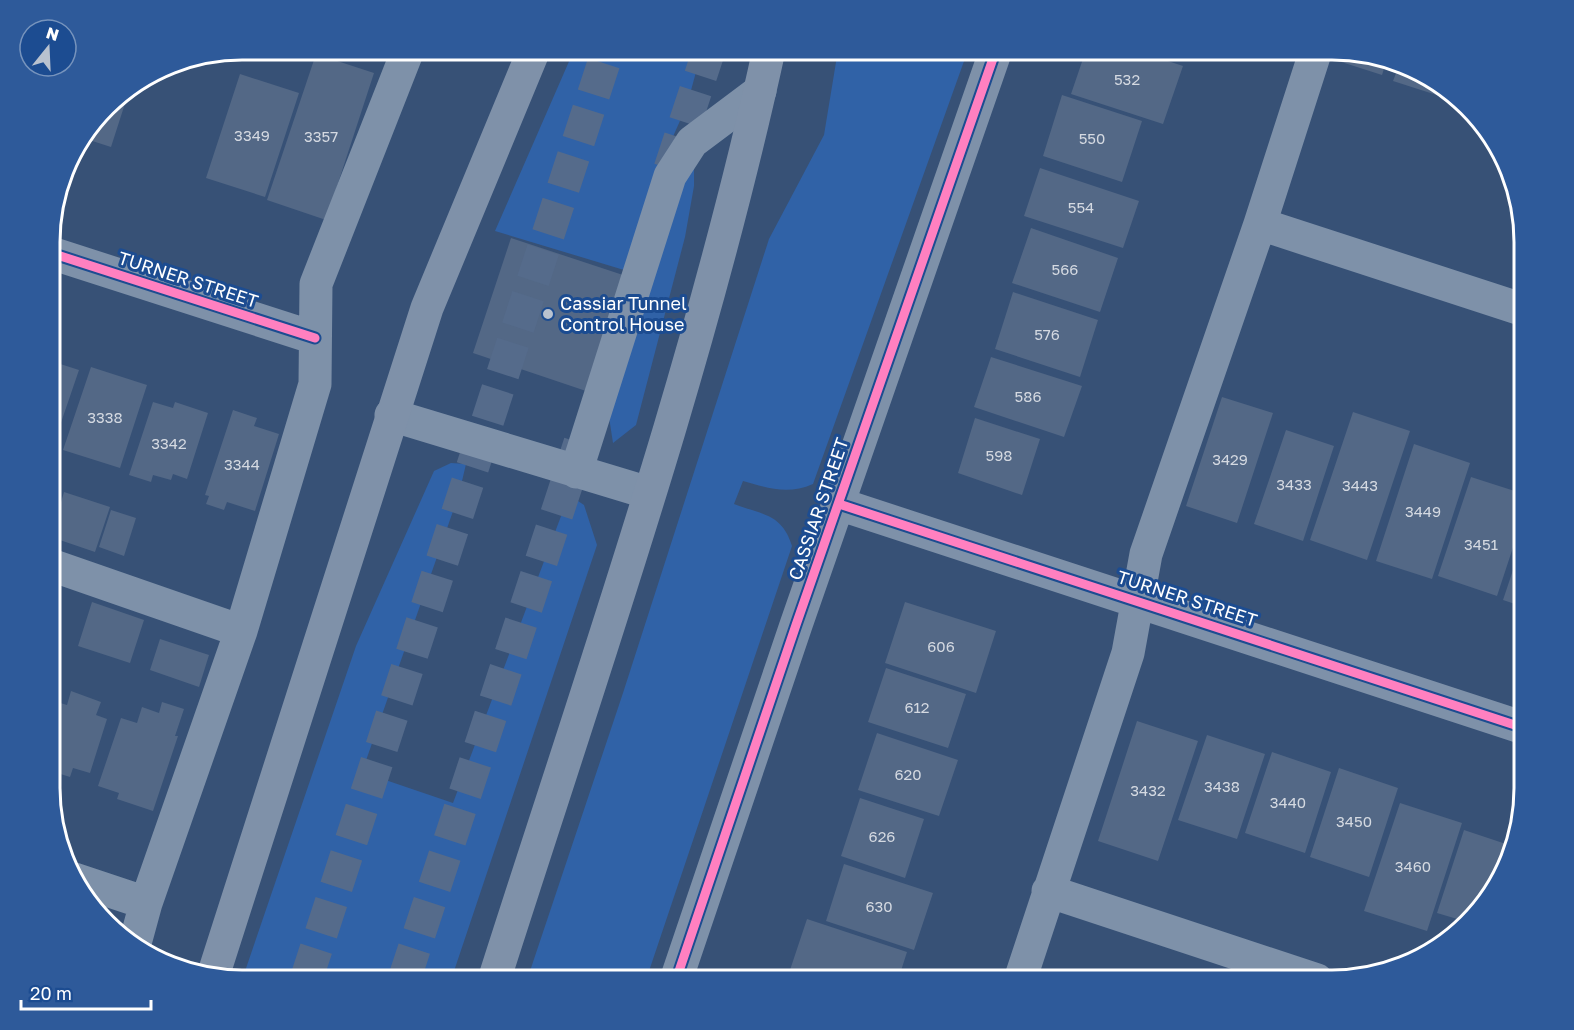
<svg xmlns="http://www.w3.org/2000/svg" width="1574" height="1030" font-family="'Golos Text',sans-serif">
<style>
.green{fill:#3062a7}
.building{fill:#536886}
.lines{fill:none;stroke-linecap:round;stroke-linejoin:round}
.highway-tunnel{stroke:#556b8b;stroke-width:33;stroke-dasharray:33 16;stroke-linecap:butt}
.minor{stroke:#7e91a9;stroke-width:33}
.highway{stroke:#7f91a9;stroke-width:33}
.cycleway-casing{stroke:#1c4c91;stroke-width:13}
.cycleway{stroke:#ff80c0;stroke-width:9}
.poi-dot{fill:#b9c2cf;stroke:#1c4c91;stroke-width:2}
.labels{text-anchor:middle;stroke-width:6;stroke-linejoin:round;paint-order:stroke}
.number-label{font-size:15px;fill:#d4d9e1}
.street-label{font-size:18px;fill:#fff;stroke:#1c4c91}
.poi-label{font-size:18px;fill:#fff;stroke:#1c4c91;text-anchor:start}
.rim{fill:none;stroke:#fff;stroke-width:3}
</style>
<rect width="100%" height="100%" fill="#375176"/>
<path class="green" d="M 574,50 L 702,50 L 687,105 L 652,184 L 624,270 L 495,231 Z
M 838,50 L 968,50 L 813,484 C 788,495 767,488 743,481 L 734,504 C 762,515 782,513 792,546 L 646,980 L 527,980 L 623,693 L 769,239 L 824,135 Z
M 694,166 L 694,186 L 685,237 L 636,425 L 613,443 L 609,417 L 683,180 Z
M 451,463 L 466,464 L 459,494 L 362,772 L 453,803 L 569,495 L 584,505 L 597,545 L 451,980 L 242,980 L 356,646 L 434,471 Z"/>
<path class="building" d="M 1086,50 L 1135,50 L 1183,66 L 1163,124 L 1071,94 Z
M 1335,50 L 1387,59 L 1382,75 L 1332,59 Z
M 316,54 L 374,73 L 326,220 L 267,200 Z
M 1400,63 L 1439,82 L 1450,94 L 1449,99 L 1393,81 Z
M 240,74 L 299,93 L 265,197 L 206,178 Z
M 130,88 L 111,147 L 83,138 L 115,98 Z
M 1062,95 L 1142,121 L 1122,182 L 1043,156 Z
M 1040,168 L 1139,201 L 1123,248 L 1024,216 Z
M 1031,228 L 1118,258 L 1100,312 L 1012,283 Z
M 511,238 L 623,275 L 586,391 L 473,353 Z
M 1013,292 L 1098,320 L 1080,377 L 995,349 Z
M 991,357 L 1082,386 L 1064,437 L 974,407 Z
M 51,361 L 79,370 L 53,446 L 51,445 Z
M 91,367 L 147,385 L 120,468 L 63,450 Z
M 1222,397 L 1273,413 L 1237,523 L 1186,506 Z
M 153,402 L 173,408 L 175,402 L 208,413 L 187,479 L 173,474 L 171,480 L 153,475 L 151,482 L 129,475 Z
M 233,410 L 257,418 L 254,426 L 279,434 L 255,511 L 227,502 L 224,510 L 206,504 L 209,496 L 205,495 Z
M 1353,412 L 1410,431 L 1367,560 L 1310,540 Z
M 975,418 L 1040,439 L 1022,495 L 958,473 Z
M 1286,430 L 1334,446 L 1303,541 L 1254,524 Z
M 1414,444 L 1470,463 L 1432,579 L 1376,561 Z
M 1471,477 L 1524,494 L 1524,514 L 1497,596 L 1438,576 Z
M 64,492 L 110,507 L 95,552 L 51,537 Z
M 111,510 L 136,518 L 124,556 L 99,547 Z
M 1524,537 L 1524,607 L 1503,600 Z
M 92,602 L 144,620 L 130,663 L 78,646 Z
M 905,602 L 996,631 L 976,693 L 885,663 Z
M 160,639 L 209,655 L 199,687 L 150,670 Z
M 886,668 L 966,694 L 948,748 L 868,722 Z
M 71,691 L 101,702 L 96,715 L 107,719 L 90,773 L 73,768 L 70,777 L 51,771 L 51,718 L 57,702 L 67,705 Z
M 162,702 L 184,709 L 175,736 L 178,736 L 153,811 L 117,799 L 119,793 L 98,786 L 121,718 L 137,723 L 142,707 L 159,713 Z
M 1137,721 L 1198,741 L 1158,861 L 1098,841 Z
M 877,733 L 958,760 L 939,816 L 858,790 Z
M 1207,735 L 1265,754 L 1237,839 L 1178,820 Z
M 1272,752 L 1331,772 L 1305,853 L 1245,833 Z
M 1339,768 L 1398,788 L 1369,877 L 1310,857 Z
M 860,798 L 924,819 L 905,878 L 841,856 Z
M 1400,803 L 1462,823 L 1427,931 L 1364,911 Z
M 1464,830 L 1509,845 L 1492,895 L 1464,921 L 1437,913 Z
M 844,864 L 933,893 L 914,950 L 826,921 Z
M 807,919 L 907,952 L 898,980 L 812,980 L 789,973 Z"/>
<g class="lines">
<path class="highway-tunnel" d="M 670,169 L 709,50
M 306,980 L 608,50
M 404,980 L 580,443"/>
<path class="minor" d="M 1260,224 L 1524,310
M 51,253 L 315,338
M 391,415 L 649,493
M 576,472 L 670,176 L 692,142 L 760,91
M 839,504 L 1524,728
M 51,565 L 241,631
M 74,879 L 146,903
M 1048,891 L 1317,980
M 134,947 L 146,903 L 241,631 L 315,384 L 316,284 L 408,50
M 676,980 L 796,625 L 996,50
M 1020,980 L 1128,653 L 1146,554 L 1260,224 L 1316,50"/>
<path class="highway" d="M 213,976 L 427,308 L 534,50
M 494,980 C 592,673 700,366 769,50"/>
<defs>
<path id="cycleway" d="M 51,253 L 315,338
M 839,504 L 1524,728
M 676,980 L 796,625 L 996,50"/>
</defs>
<use href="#cycleway" class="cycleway-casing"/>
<use href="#cycleway" class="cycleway"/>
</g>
<circle class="poi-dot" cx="548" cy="314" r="6"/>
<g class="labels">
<g class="number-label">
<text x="1127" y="85">532</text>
<text x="252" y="141">3349</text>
<text x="321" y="142">3357</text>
<text x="1092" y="144">550</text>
<text x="1081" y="213">554</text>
<text x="1065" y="275">566</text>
<text x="1047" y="340">576</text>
<text x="1028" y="402">586</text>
<text x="105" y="423">3338</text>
<text x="169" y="449">3342</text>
<text x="999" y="461">598</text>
<text x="1230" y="465">3429</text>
<text x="242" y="470">3344</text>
<text x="1294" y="490">3433</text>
<text x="1360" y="491">3443</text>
<text x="1423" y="517">3449</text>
<text x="1481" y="550">3451</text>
<text x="941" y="652">606</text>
<text x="917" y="713">612</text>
<text x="908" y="780">620</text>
<text x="1222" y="792">3438</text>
<text x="1148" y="796">3432</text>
<text x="1288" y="808">3440</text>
<text x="1354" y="827">3450</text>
<text x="882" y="842">626</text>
<text x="1413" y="872">3460</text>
<text x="879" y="912">630</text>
</g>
<g class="street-label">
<text transform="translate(188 280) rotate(18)" y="6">TURNER STREET</text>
<text transform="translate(819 509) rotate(-71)" y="6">CASSIAR STREET</text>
<text transform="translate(1187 599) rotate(18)" y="6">TURNER STREET</text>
</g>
<g class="poi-label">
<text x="560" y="310">Cassiar Tunnel<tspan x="560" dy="21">Control House</tspan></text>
</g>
</g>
<path d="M0 0H1574V1030H0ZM242 60H1332A182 182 0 0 1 1514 242V788A182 182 0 0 1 1332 970H242A182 182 0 0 1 60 788V242A182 182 0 0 1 242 60Z" fill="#2e5a9a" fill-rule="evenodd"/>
<path class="rim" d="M242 60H1332A182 182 0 0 1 1514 242V788A182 182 0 0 1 1332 970H242A182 182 0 0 1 60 788V242A182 182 0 0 1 242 60Z"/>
<g transform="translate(48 48) rotate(18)"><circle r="28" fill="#1c4c91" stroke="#7794bd" stroke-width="1.5"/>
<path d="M0-4.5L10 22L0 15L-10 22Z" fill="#b9c2cf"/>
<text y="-9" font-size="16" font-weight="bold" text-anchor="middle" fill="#ffffff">N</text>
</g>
<path d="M21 1000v9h130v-9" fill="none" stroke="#ffffff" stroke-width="3"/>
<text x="30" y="1000" font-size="18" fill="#ffffff" stroke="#1c4c91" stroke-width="4.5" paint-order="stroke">20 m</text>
</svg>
